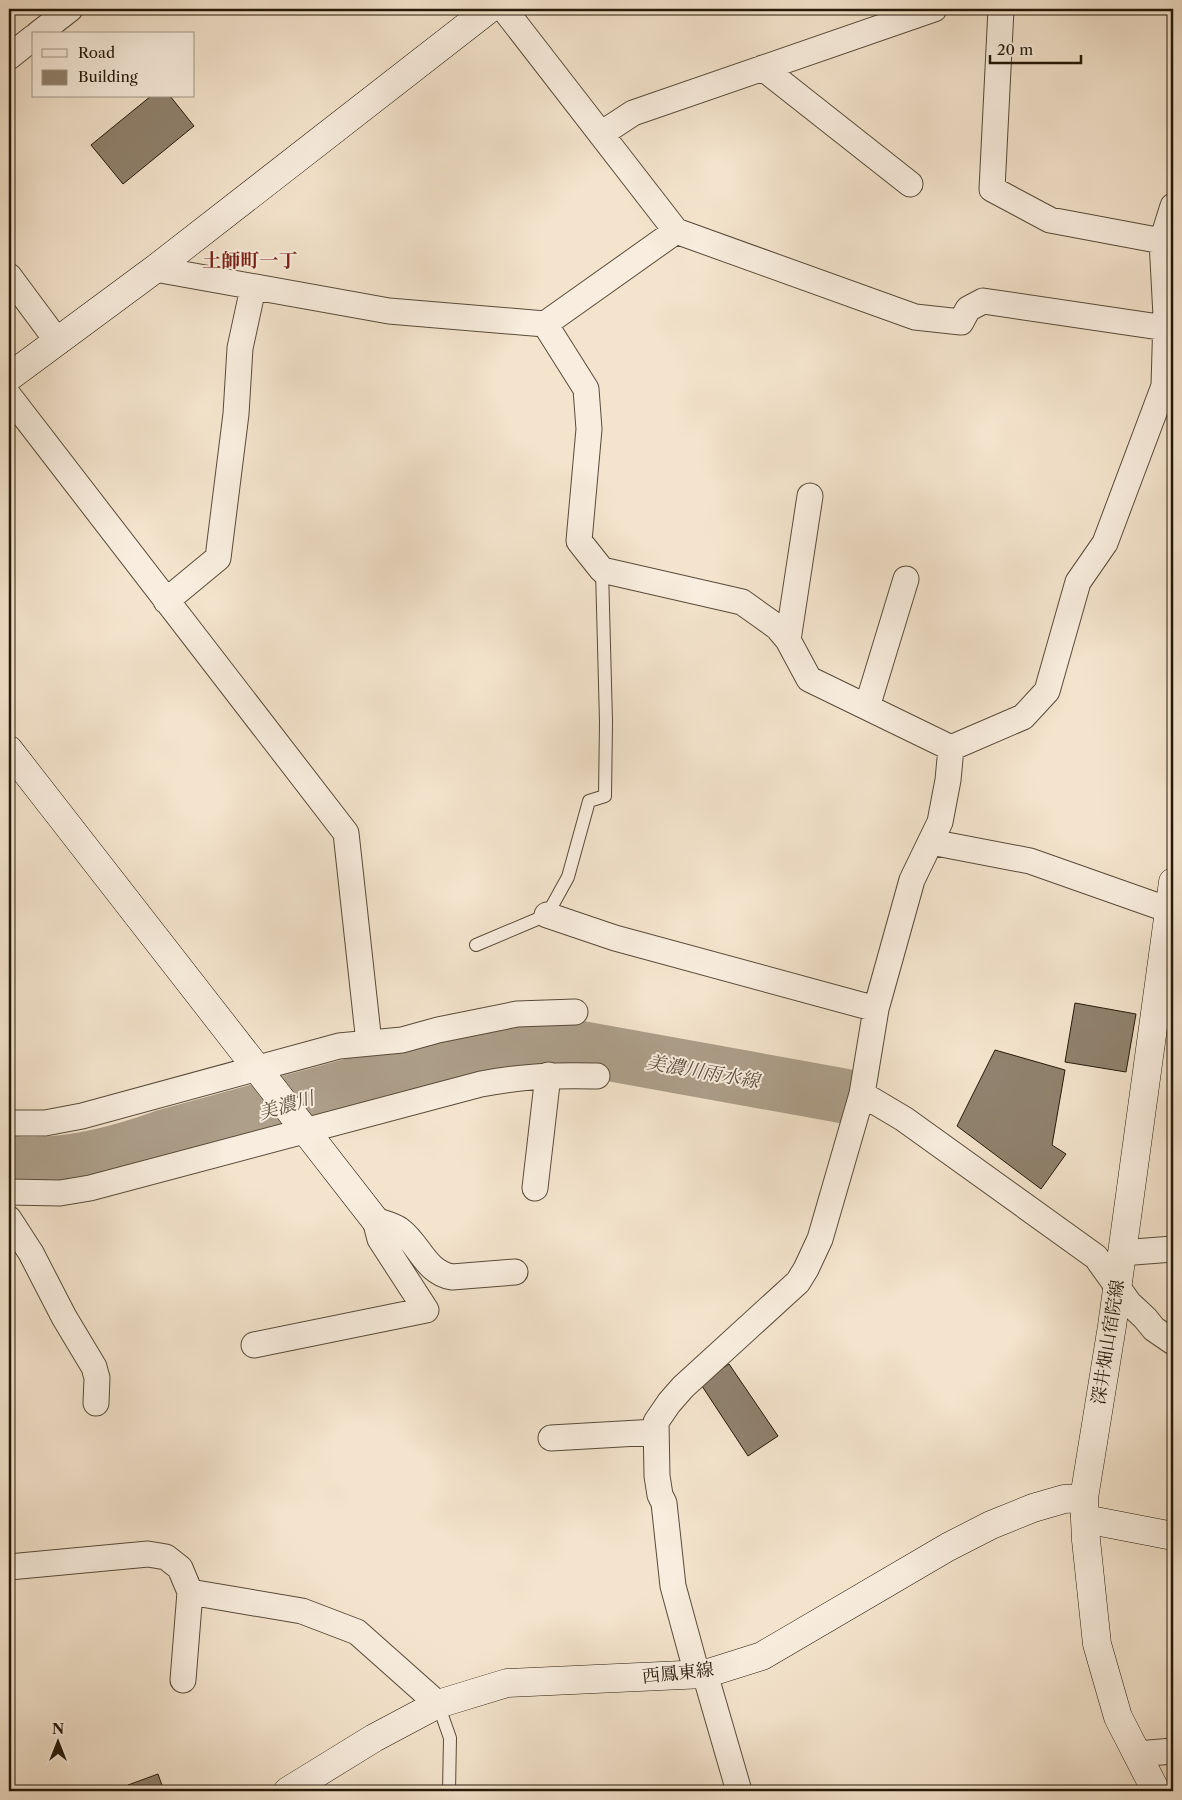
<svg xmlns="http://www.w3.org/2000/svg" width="1182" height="1800" font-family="'Libre Caslon Text','Noto Serif JP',serif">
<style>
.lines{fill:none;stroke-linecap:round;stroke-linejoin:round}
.river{stroke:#ad9f8a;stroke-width:55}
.building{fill:#90826e;stroke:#241808}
.lane-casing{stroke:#584b39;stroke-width:14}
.street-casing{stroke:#584b39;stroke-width:27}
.secondary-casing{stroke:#241808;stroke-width:29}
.lane{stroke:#f8edde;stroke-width:12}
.street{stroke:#f8edde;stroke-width:25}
.secondary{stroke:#f8edde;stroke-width:28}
.labels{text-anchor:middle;stroke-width:4;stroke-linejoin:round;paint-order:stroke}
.street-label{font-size:18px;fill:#241808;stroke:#f8edde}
.neighbourhood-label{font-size:19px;font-weight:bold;fill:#7a1f14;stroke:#f8edde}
.water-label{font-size:19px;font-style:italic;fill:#5b4e3c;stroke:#f8edde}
</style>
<rect width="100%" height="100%" fill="#f4e4cd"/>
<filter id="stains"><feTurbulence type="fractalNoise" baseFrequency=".004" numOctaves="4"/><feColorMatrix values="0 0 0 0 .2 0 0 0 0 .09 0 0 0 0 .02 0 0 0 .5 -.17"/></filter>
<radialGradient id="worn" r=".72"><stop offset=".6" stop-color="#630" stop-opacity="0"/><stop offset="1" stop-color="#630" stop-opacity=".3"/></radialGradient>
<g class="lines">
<path class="river" d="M 9,1163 C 59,1169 117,1154 164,1137 L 489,1048 C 518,1044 545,1044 573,1047 L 844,1096"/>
</g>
<path class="building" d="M 151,96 L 170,96 L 194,126 L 123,184 L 91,145 Z
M 1075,1003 L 1136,1014 L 1126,1072 L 1065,1062 Z
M 995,1050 L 1065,1070 L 1052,1145 L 1066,1154 L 1041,1189 L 957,1126 Z
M 729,1364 L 778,1436 L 748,1456 L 700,1383 Z
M 158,1774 L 164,1791 L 130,1791 L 128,1785 Z"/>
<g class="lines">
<defs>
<path id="lane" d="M 476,945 L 547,915 L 568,877 L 589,801 L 605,796 L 606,722 L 602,570
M 438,1704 L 450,1738 L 449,1791"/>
<path id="street" d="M 504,9 L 676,231 L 915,317 L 961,322 L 968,309 L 983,301 L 1166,328
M 38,34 L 70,9
M 9,57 L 34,37
M 763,68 L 910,184
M 601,134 L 633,113 L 934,9
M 1162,241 L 1173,206
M 155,269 L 389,311 L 545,324 L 676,231
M 9,276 L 58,342
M 545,324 L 586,389 L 589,429 L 579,541 L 602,570 L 742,602 L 777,627 L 788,640 L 809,679 L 951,748 L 1023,717 L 1047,691 L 1078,582 L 1105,543 L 1164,386 L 1166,316 L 1162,241 L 1050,220 L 992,189 L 1001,9
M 9,396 L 346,833 L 369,1043
M 166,601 L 218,558 L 236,414 L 240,348 L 253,288
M 788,640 L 810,496
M 867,707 L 906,579
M 931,842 L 1030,861 L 1169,910
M 547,915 L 615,938 L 876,1009
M 862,1094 L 904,1119 L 1096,1257 L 1129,1303 L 1145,1318 L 1154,1329 L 1173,1342
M 9,1123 L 45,1123 L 82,1116 L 339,1046 L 402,1040 L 438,1030 L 517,1014 L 575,1012
M 535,1188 L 548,1075
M 9,1192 L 60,1193 L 90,1188 L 481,1084 C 523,1076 554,1075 597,1076
M 9,1219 L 31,1253 L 64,1317 L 94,1367 L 97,1378 L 96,1403
M 375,1220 C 383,1223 393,1225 400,1230 C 420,1245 425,1272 452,1277 L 515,1272
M 1121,1253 L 1173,1249
M 254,1345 L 426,1310 L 380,1239 L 375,1220
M 551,1438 L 656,1432
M 9,1567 L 148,1554 L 166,1557 L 180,1568 L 190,1592 L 183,1680
M 190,1592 L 302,1611 L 357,1632 L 438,1704
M 697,1674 L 673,1586 L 664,1503 L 660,1495 L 657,1476 L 656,1422 L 669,1403 L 683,1387 L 798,1282 L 806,1269 L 820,1239 L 862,1094 L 876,1009 L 912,880 L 940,822 L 948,780 L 951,748
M 705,1674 L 739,1791
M 1137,1754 L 1173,1751"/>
<path id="secondary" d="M 9,377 L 155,269 L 489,9
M 9,750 L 375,1220
M 1085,1519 L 1173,1536
M 288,1791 L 374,1738 L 438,1704 L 507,1683 L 705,1674 L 762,1656 L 948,1547 L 991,1525 L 1033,1508 L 1064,1499 L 1084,1498
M 1156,1791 L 1118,1717 L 1097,1644 L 1086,1540 L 1084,1498 L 1112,1326 L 1173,882"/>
</defs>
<use href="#lane" class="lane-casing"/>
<use href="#street" class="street-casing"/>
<use href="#secondary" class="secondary-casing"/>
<use href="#lane" class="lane"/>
<use href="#street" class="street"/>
<use href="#secondary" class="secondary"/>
</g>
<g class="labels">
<g class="street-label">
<text transform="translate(1108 1342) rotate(-81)" y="6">深井畑山宿院線</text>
<text transform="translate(678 1673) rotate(-6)" y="6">西鳳東線</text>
</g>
<g class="neighbourhood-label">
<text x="250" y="267">土師町一丁</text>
</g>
<g class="water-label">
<text transform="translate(703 1071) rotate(10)" y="7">美濃川雨水線</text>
<text transform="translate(286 1105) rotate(-16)" y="7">美濃川</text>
</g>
</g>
<rect width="1182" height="1800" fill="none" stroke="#f4e4cd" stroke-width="30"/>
<rect x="10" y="10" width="1162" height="1780" fill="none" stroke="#241808" stroke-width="2.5"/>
<rect x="15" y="15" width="1152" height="1770" fill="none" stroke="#241808"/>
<rect x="32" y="32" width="162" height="65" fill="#f8edde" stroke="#a39888"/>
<rect x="42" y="49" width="25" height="8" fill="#f8edde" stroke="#a39888"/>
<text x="78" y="58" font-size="15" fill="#241808">Road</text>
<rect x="42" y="70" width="25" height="15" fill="#90826e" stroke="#a39888"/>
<text x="78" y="82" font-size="15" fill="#241808">Building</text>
<g transform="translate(58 1742)" stroke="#f8edde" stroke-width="4" paint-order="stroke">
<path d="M0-4L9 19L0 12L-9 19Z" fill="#241808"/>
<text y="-8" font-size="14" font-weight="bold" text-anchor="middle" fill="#241808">N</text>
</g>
<path d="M990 55v8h91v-8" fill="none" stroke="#241808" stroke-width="2.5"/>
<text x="997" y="55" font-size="15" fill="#241808" stroke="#f8edde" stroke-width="4" paint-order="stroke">20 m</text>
<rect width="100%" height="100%" filter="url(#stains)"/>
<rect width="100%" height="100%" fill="url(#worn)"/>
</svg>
